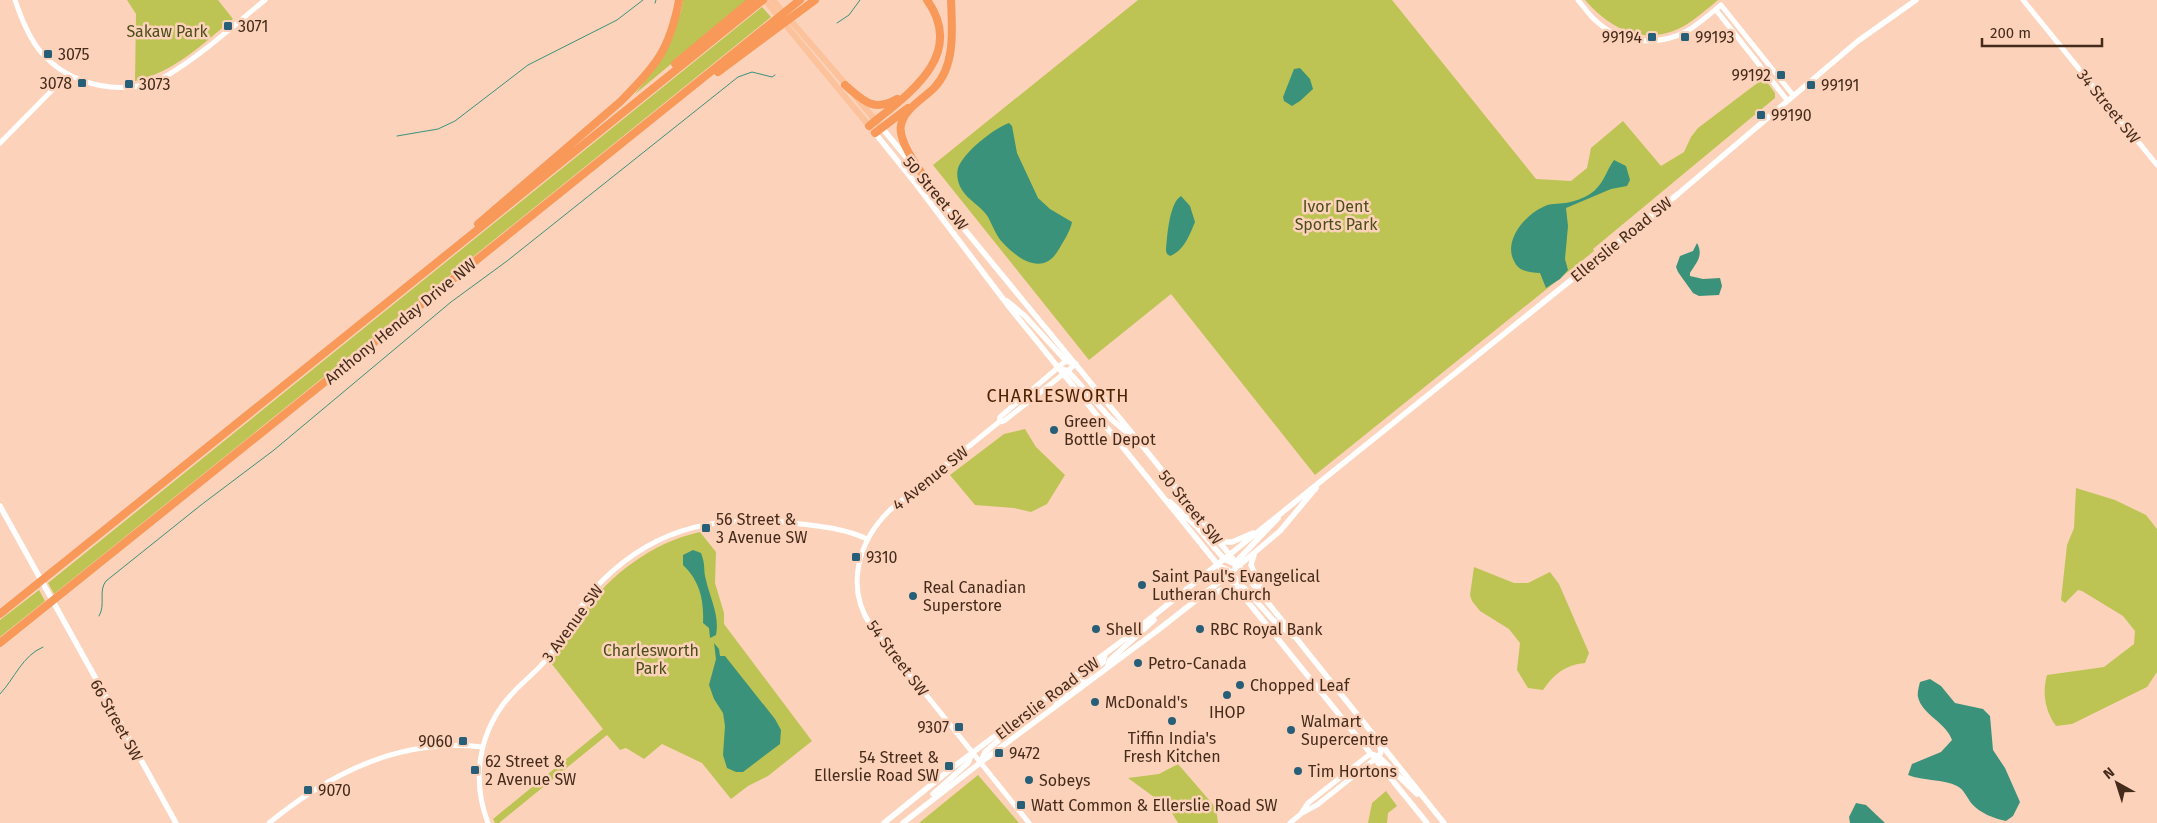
<svg xmlns="http://www.w3.org/2000/svg" width="2157" height="823" font-family="'Fira Sans',sans-serif">
<style>
.green{fill:#bdc454}
.water{fill:#3b927b}
.lines{fill:none;stroke-linecap:round;stroke-linejoin:round}
.stream{stroke:#3b927b;stroke-width:1}
.tertiary{stroke:#fff;stroke-width:5}
.secondary{stroke:#fff;stroke-width:5.5}
.primary{stroke:#fbc29c;stroke-width:6}
.motorway{stroke:#f8995a;stroke-width:8}
.poi-dot{fill:#275e78;stroke:#fcd2ba;stroke-width:2}
.labels{text-anchor:middle;stroke-width:5;stroke-linejoin:round;paint-order:stroke}
.poi-label{font-size:16px;fill:#452b1b;stroke:#fcd2ba;text-anchor:start}
.park-label{font-size:16px;fill:#4b4e1a;stroke:#fcd2ba}
.street-label{font-size:16px;fill:#452b1b;stroke:#fcd2ba}
.neighbourhood-label{font-size:18px;letter-spacing:1px;fill:#4b2101;stroke:#fcd2ba}
</style>
<rect width="100%" height="100%" fill="#fcd2ba"/>
<path class="green" d="M 127,0 L 218,0 L 233,19 C 201,45 176,71 135,81 L 136,14 Z
M 683,0 L 748,0 L 635,94 L 663,57 L 681,11 Z
M 1138,0 L 1392,0 L 1536,179 L 1571,181 L 1587,168 L 1591,148 L 1623,121 L 1661,166 L 1684,152 L 1691,137 L 1698,128 L 1764,78 L 1775,93 L 1775,98 L 1593,249 L 1594,251 L 1315,475 L 1171,294 L 1089,360 L 933,165 Z
M 1585,0 L 1718,0 C 1707,9 1696,19 1684,26 C 1646,47 1611,30 1585,0 Z
M 762,7 L 771,17 L 54,594 L 48,583 Z
M 1025,429 L 1036,447 L 1065,475 L 1047,504 L 1031,512 L 1014,508 L 975,505 L 950,475 L 1004,434 Z
M 2076,488 L 2115,500 L 2146,515 L 2157,529 L 2157,672 L 2147,687 L 2072,724 L 2056,726 C 2045,711 2042,693 2047,675 L 2104,667 L 2134,644 L 2135,631 L 2123,616 L 2082,591 L 2078,590 L 2065,603 L 2061,600 L 2067,545 L 2074,528 Z
M 700,532 L 716,552 L 715,583 L 724,613 L 724,624 L 812,741 L 768,776 L 748,786 L 731,799 L 702,763 L 662,744 L 644,759 L 626,748 L 620,750 L 607,735 L 499,823 L 495,823 L 493,819 L 603,729 L 551,663 C 562,647 571,630 582,614 C 609,575 653,542 700,532 Z
M 1474,567 L 1514,583 L 1528,583 L 1550,572 L 1559,584 L 1589,653 L 1585,663 C 1565,665 1554,674 1543,690 L 1528,688 L 1517,670 L 1520,643 L 1509,629 L 1480,611 L 1472,601 L 1470,595 Z
M 39,590 L 45,601 L 0,637 L 0,620 Z
M 1178,764 L 1216,808 L 1218,823 L 1178,823 L 1169,808 L 1128,778 L 1159,774 Z
M 978,775 L 1019,823 L 919,823 Z
M 1386,791 L 1397,806 L 1388,813 L 1387,823 L 1368,823 L 1372,803 Z"/>
<path class="water" d="M 1300,68 L 1310,79 L 1313,89 L 1300,101 L 1292,106 L 1284,101 L 1283,97 L 1294,69 Z
M 1009,123 L 1012,126 L 1017,153 L 1038,198 L 1050,209 L 1072,222 C 1070,232 1064,240 1059,249 C 1044,276 1020,261 1003,243 C 996,236 993,226 988,217 C 981,206 968,200 962,190 C 958,184 956,175 958,168 C 964,152 993,129 1009,123 Z
M 1614,160 L 1626,166 L 1630,180 L 1627,186 L 1611,189 L 1566,208 L 1568,226 L 1565,259 L 1568,270 L 1560,279 L 1546,288 L 1540,273 C 1529,272 1519,272 1514,261 C 1503,241 1525,215 1543,207 C 1550,203 1558,204 1565,203 C 1573,202 1584,198 1590,194 C 1603,186 1606,171 1614,160 Z
M 1181,196 L 1190,206 L 1195,222 C 1190,234 1184,251 1170,256 L 1167,254 L 1166,251 C 1167,238 1169,203 1181,196 Z
M 1697,243 C 1704,256 1696,263 1690,273 L 1690,276 L 1703,279 L 1720,278 L 1722,286 L 1719,295 L 1699,296 L 1693,293 L 1678,272 L 1676,267 L 1680,256 L 1693,251 Z
M 693,550 L 701,553 C 706,566 703,570 706,580 C 710,598 720,616 716,635 L 710,638 L 709,628 L 703,623 C 704,600 700,581 683,565 L 683,555 Z
M 714,643 L 719,649 L 720,656 L 725,656 L 775,719 L 781,730 L 780,744 L 743,772 L 736,772 L 727,768 L 723,755 L 725,726 L 723,713 L 714,699 L 709,685 L 716,659 Z
M 1930,679 L 1941,686 L 1955,703 L 1983,709 L 1990,716 L 1993,750 L 2005,768 L 2020,802 L 2013,816 L 2006,821 C 1995,819 1980,813 1972,804 C 1967,798 1964,789 1957,786 C 1944,779 1923,781 1908,775 L 1912,764 L 1941,752 L 1952,740 C 1946,722 1922,715 1918,697 C 1917,693 1919,686 1920,682 Z
M 1856,803 L 1866,805 L 1885,823 L 1850,823 L 1849,817 Z"/>
<g class="lines">
<path class="stream" d="M 655,3 L 656,0
M 837,23 L 849,15 L 860,0
M 397,136 L 438,129 L 455,121 L 528,65 L 617,20 L 643,0
M 99,616 C 106,605 98,591 106,581 L 201,505 L 274,450 L 451,302 L 507,261 L 738,77 L 752,72 L 772,77 L 775,75
M 0,694 C 15,678 22,656 43,647"/>
<path class="tertiary" d="M 15,0 C 21,18 28,36 40,51 C 69,87 129,99 168,75 C 203,54 234,25 265,0
M 1578,0 C 1584,7 1589,15 1596,21 C 1620,43 1658,47 1687,31 C 1699,24 1710,14 1721,5 L 1793,95
M 2023,0 L 2157,165
M 1716,10 L 1787,100
M 0,143 L 68,74
M 999,422 L 1000,417 L 1068,359
M 1302,812 L 1308,803 L 1370,754
M 269,823 C 330,773 400,738 482,747
M 488,823 C 471,779 479,731 510,696 C 521,683 534,674 545,661 C 566,636 578,605 602,581 C 659,524 724,514 801,524 C 824,527 846,529 867,539
M 1029,823 L 871,626 C 845,587 858,541 890,510 L 999,422 L 1004,421 L 1076,364
M 1290,823 L 1302,813 L 1317,805 L 1375,759 L 1381,753 L 1379,743"/>
<path class="secondary" d="M 882,128 L 915,168
M 875,133 L 916,184 L 1010,308 L 1427,823
M 933,191 L 1141,444 L 1444,823
M 1007,301 L 1025,316 L 1066,361 L 1076,364
M 1058,368 L 1068,371 L 1110,418 L 1133,438
M 1170,502 L 1197,527 L 1224,559 L 1239,566
M 0,506 L 176,823
M 1219,542 L 1232,542 L 1253,533
M 1254,555 L 1251,565 L 1263,592
M 1234,564 L 1278,518
M 1217,565 L 1228,570 L 1274,621 L 1293,636
M 1200,599 L 1224,589 L 1238,591
M 1107,668 L 1110,660 L 1154,620
M 1056,702 L 1103,662 L 1105,654
M 1370,754 L 1378,756 L 1417,794
M 981,761 L 985,752 L 1029,714
M 933,794 L 968,763 L 972,753
M 884,823 L 952,768 L 1126,638 L 1678,194 L 1858,41 L 1916,0
M 903,823 L 985,759 L 1158,630 L 1223,579 L 1280,531 L 1316,488"/>
<path class="primary" d="M 765,0 L 875,133
M 773,0 L 849,88
M 855,96 L 882,128"/>
<path class="motorway" d="M 675,64 L 752,0
M 718,72 L 815,0
M 845,85 C 863,100 873,113 897,99
M 869,126 C 907,95 967,56 927,0
M 875,133 L 908,108
M 935,192 C 925,177 897,143 901,125 C 904,109 923,99 934,88 C 956,66 952,28 951,0
M 478,224 L 620,102 C 655,67 670,50 679,0
M 0,614 L 763,0
M 0,643 L 800,0"/>
</g>
<g class="poi-dot">
<rect x="223" y="21" width="10" height="10" rx="2.5"/>
<rect x="1647" y="32" width="10" height="10" rx="2.5"/>
<rect x="1680" y="32" width="10" height="10" rx="2.5"/>
<rect x="43" y="49" width="10" height="10" rx="2.5"/>
<rect x="1776" y="70" width="10" height="10" rx="2.5"/>
<rect x="77" y="78" width="10" height="10" rx="2.5"/>
<rect x="124" y="79" width="10" height="10" rx="2.5"/>
<rect x="1806" y="80" width="10" height="10" rx="2.5"/>
<rect x="1756" y="110" width="10" height="10" rx="2.5"/>
<circle cx="1054" cy="430" r="5"/>
<rect x="701" y="523" width="10" height="10" rx="2.5"/>
<rect x="851" y="552" width="10" height="10" rx="2.5"/>
<circle cx="1142" cy="585" r="5"/>
<circle cx="913" cy="596" r="5"/>
<circle cx="1096" cy="629" r="5"/>
<circle cx="1200" cy="629" r="5"/>
<circle cx="1138" cy="663" r="5"/>
<circle cx="1240" cy="685" r="5"/>
<circle cx="1227" cy="695" r="5"/>
<circle cx="1095" cy="702" r="5"/>
<circle cx="1172" cy="721" r="5"/>
<rect x="954" y="722" width="10" height="10" rx="2.5"/>
<circle cx="1291" cy="730" r="5"/>
<rect x="458" y="736" width="10" height="10" rx="2.5"/>
<rect x="994" y="748" width="10" height="10" rx="2.5"/>
<rect x="944" y="761" width="10" height="10" rx="2.5"/>
<rect x="470" y="765" width="10" height="10" rx="2.5"/>
<circle cx="1298" cy="771" r="5"/>
<circle cx="1029" cy="780" r="5"/>
<rect x="303" y="785" width="10" height="10" rx="2.5"/>
<rect x="1016" y="800" width="10" height="10" rx="2.5"/>
</g>
<g class="labels">
<g class="poi-label">
<text x="238" y="32">3071</text>
<text x="1642" y="43" text-anchor="end">99194</text>
<text x="1695" y="43">99193</text>
<text x="58" y="60">3075</text>
<text x="1771" y="81" text-anchor="end">99192</text>
<text x="72" y="89" text-anchor="end">3078</text>
<text x="139" y="90">3073</text>
<text x="1821" y="91">99191</text>
<text x="1771" y="121">99190</text>
<text x="1064" y="427">Green<tspan x="1064" dy="18">Bottle Depot</tspan></text>
<text x="716" y="525">56 Street &amp;<tspan x="716" dy="18">3 Avenue SW</tspan></text>
<text x="866" y="563">9310</text>
<text x="1152" y="582">Saint Paul's Evangelical<tspan x="1152" dy="18">Lutheran Church</tspan></text>
<text x="923" y="593">Real Canadian<tspan x="923" dy="18">Superstore</tspan></text>
<text x="1106" y="635">Shell</text>
<text x="1210" y="635">RBC Royal Bank</text>
<text x="1148" y="669">Petro-Canada</text>
<text x="1250" y="691">Chopped Leaf</text>
<text x="1105" y="708">McDonald's</text>
<text x="1227" y="718" text-anchor="middle">IHOP</text>
<text x="1301" y="727">Walmart<tspan x="1301" dy="18">Supercentre</tspan></text>
<text x="949" y="733" text-anchor="end">9307</text>
<text x="1172" y="744" text-anchor="middle">Tiffin India's<tspan x="1172" dy="18">Fresh Kitchen</tspan></text>
<text x="453" y="747" text-anchor="end">9060</text>
<text x="1009" y="759">9472</text>
<text x="939" y="763" text-anchor="end">54 Street &amp;<tspan x="939" dy="18">Ellerslie Road SW</tspan></text>
<text x="485" y="767">62 Street &amp;<tspan x="485" dy="18">2 Avenue SW</tspan></text>
<text x="1308" y="777">Tim Hortons</text>
<text x="1039" y="786">Sobeys</text>
<text x="318" y="796">9070</text>
<text x="1031" y="811">Watt Common &amp; Ellerslie Road SW</text>
</g>
<g class="park-label">
<text x="167" y="37">Sakaw Park</text>
<text x="1336" y="212">Ivor Dent<tspan x="1336" dy="18">Sports Park</tspan></text>
<text x="651" y="656">Charlesworth<tspan x="651" dy="18">Park</tspan></text>
</g>
<g class="street-label">
<text transform="translate(2109 106) rotate(51)" y="6">34 Street SW</text>
<text transform="translate(936 193) rotate(50)" y="6">50 Street SW</text>
<text transform="translate(1621 239) rotate(-39)" y="6">Ellerslie Road SW</text>
<text transform="translate(400 321) rotate(-39)" y="6">Anthony Henday Drive NW</text>
<text transform="translate(930 478) rotate(-39)" y="6">4 Avenue SW</text>
<text transform="translate(1191 507) rotate(51)" y="6">50 Street SW</text>
<text transform="translate(572 623) rotate(-54)" y="6">3 Avenue SW</text>
<text transform="translate(898 658) rotate(53)" y="6">54 Street SW</text>
<text transform="translate(1047 698) rotate(-37)" y="6">Ellerslie Road SW</text>
<text transform="translate(117 720) rotate(61)" y="6">66 Street SW</text>
</g>
<g class="neighbourhood-label">
<text x="1058" y="402">CHARLESWORTH</text>
</g>
</g>
<g transform="translate(2117 783) rotate(321)" stroke="#fcd2ba" stroke-width="4" paint-order="stroke">
<path d="M0-4L9 19L0 12L-9 19Z" fill="#452b1b"/>
<text y="-8" font-size="14" font-weight="bold" text-anchor="middle" fill="#452b1b">N</text>
</g>
<path d="M1982 38v8h120v-8" fill="none" stroke="#452b1b" stroke-width="2.5"/>
<text x="1990" y="38" font-size="15" fill="#452b1b" stroke="#fcd2ba" stroke-width="4" paint-order="stroke">200 m</text>
</svg>
